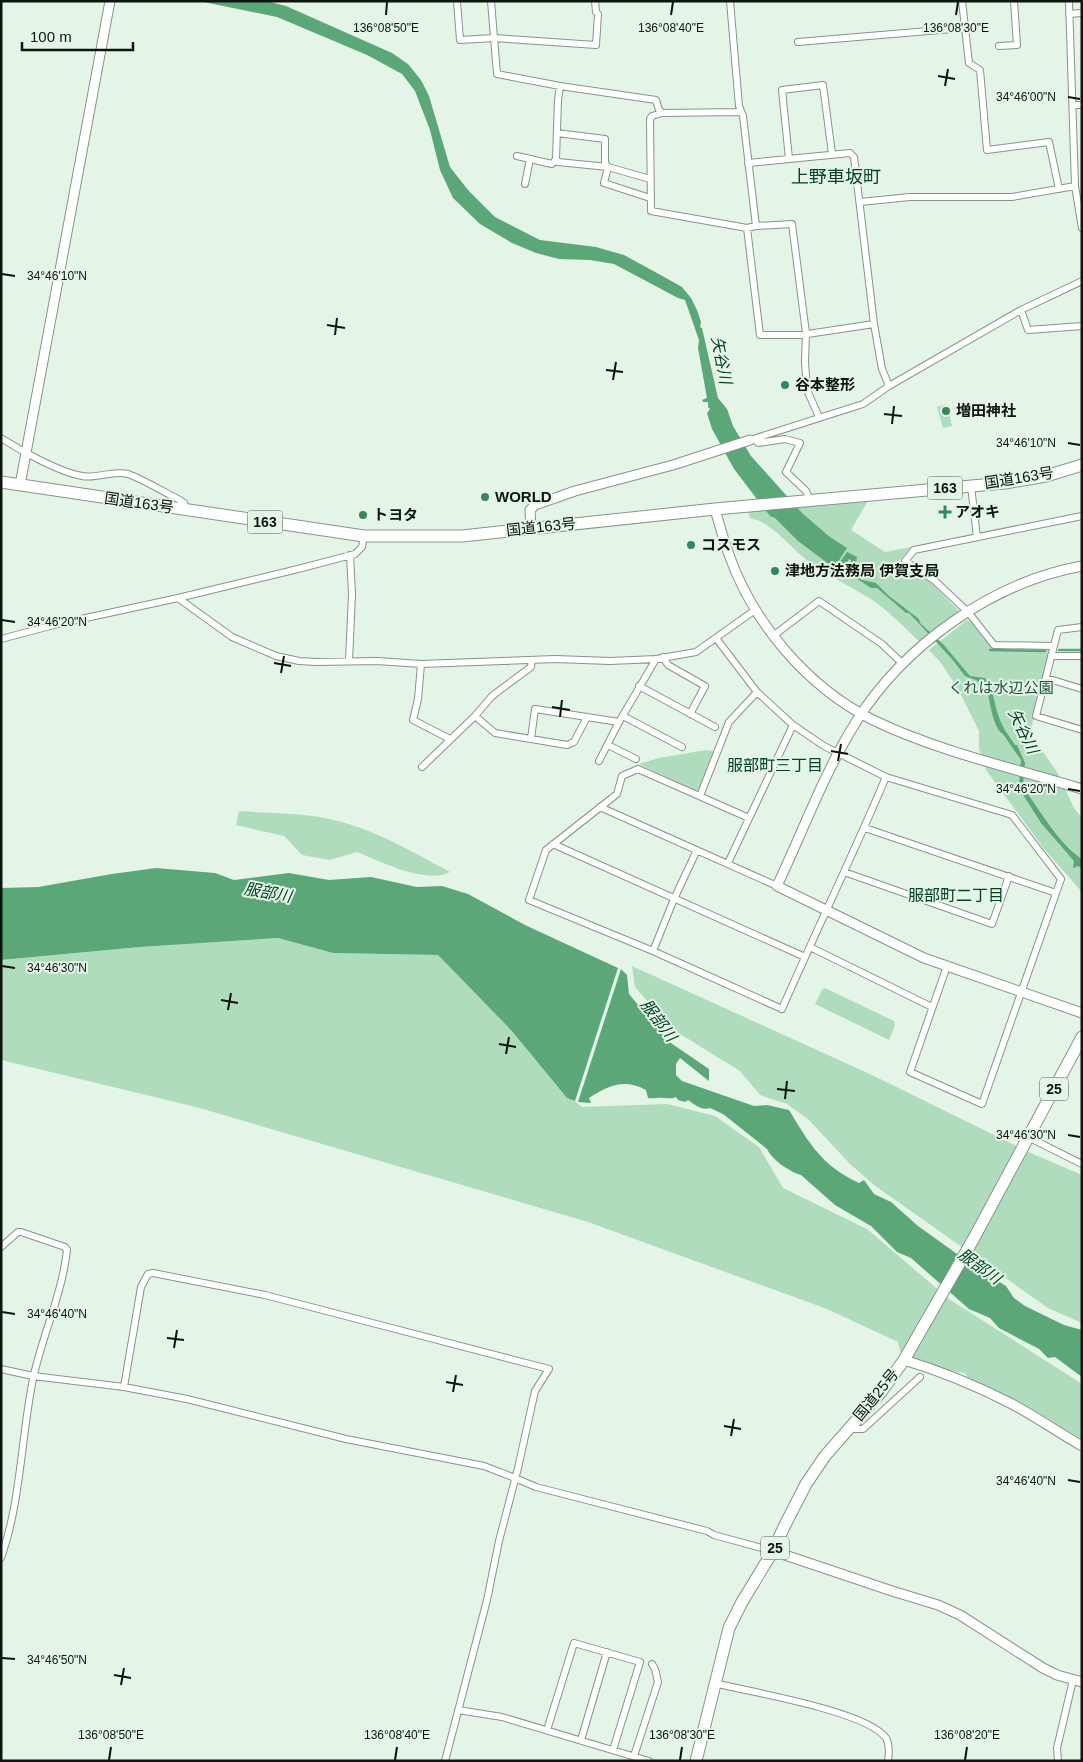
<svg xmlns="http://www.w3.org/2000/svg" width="1083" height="1762" font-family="Arial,'Noto Sans JP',sans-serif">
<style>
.green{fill:#afdcbc}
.water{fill:#5ca777}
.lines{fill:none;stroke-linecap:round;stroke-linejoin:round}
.stream{stroke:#5ca777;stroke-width:2.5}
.street-casing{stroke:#859589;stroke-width:8}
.secondary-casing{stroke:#859589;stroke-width:11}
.highway-casing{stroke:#859589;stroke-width:13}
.street{stroke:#fff;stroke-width:6}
.secondary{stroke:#fff;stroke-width:9}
.highway{stroke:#fff;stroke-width:11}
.ticks{fill:none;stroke:#0e140f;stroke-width:2}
.poi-dot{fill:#378657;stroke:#e4f5e8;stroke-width:2}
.labels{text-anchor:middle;stroke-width:4;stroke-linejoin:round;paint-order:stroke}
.shield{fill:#e4f5e8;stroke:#4e5850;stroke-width:1}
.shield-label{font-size:14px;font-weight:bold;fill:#0e140f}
.poi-label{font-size:15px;font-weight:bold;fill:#0e140f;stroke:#e4f5e8;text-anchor:start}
.street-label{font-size:15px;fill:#0e140f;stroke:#e4f5e8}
.park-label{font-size:15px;fill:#1a5231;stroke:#e4f5e8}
.water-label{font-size:16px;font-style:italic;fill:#003d1e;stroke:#e4f5e8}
.neighbourhood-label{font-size:16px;fill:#064223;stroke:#e4f5e8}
.quarter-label{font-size:18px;fill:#064223;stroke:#e4f5e8}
.ticks-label{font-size:12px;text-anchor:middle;fill:#0e140f;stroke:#e4f5e8;stroke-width:4;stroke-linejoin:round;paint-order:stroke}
</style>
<rect width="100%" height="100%" fill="#e4f5e8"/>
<path class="green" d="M 947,404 L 952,426 L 943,428 L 937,407 Z
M 868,501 L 851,530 L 885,552 L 911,547 L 899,561 L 931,583 L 961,613 L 922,644 C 906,629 887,609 869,598 C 847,584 823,574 803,557 C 791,547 767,519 751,519 L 747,511 Z
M 967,620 L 970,621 L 992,648 L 1047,649 L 1049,652 L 1030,733 L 1057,772 L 1074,808 L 1082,818 L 1082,892 L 1045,850 L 986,770 L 979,748 L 979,731 L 957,687 L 941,663 L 929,650 Z
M 706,750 L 714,751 L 699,789 L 695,791 L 639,764 L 659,758 Z
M 239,811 C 266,813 294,813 320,817 C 367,825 409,850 450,872 C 428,885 379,861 357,852 L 330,860 L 302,855 L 284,836 L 236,825 Z
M 278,938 L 333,953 L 438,955 L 511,1030 L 567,1098 L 575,1101 L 582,1107 L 667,1104 L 715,1116 L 759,1147 L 783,1188 L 867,1229 L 949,1299 L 1082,1384 L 1082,1439 L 1050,1420 L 990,1388 L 969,1380 L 965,1373 C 943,1371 920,1362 900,1351 L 898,1342 L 827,1309 L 588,1222 L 196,1107 L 1,1060 L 1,960 L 140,947 Z
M 632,966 L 872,1075 L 1033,1154 L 1082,1175 L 1082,1323 L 1048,1308 L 874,1185 L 849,1163 L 809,1120 L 787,1104 L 760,1095 L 740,1071 L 672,1029 L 635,987 Z
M 825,988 L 894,1021 L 895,1025 L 889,1040 L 815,1004 L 822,990 Z"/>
<path class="water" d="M 199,1 L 266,1 L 286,6 L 392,53 L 408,64 L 421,80 L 429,96 L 450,167 L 468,190 L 495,217 L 540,240 L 596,247 L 624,255 L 657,273 L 682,287 L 691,298 L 697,310 L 701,322 L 700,327 L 702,328 L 718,398 L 727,409 L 733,426 L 751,456 L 803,514 L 830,537 L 847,548 L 834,568 L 798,541 L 775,518 L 770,516 L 734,469 L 712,429 L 707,413 L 710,409 L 708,407 L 708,402 L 703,402 L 702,400 L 707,398 L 698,348 L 699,340 L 685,300 L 678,298 L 614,264 L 590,260 L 559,259 L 536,253 L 512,243 L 480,224 L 453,198 L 440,170 L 430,130 L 415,91 L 402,74 L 367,55 L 277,17 Z
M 847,552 L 857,557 L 854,575 L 862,580 L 876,583 L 889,596 L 919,619 L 920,623 L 943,644 L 970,676 L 985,678 C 995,693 993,701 999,717 C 1002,727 1009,736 1015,745 L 1017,745 L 1025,763 L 1023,785 L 1025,790 C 1041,812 1059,844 1082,859 L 1082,868 L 1078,866 L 1073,868 L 1074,861 L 1041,823 L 1020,790 L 1019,784 L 1021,760 L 1003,734 C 992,727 990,699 986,686 L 976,680 L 965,676 L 952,659 L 909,613 L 906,613 L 877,588 L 871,588 L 850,574 L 851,560 L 849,559 L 845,566 L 846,572 L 837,566 Z
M 156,868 L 215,873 L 234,880 L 289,873 L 329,880 L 371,877 L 417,887 L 442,886 L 468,894 L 525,925 L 618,968 L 575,1101 L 567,1098 L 511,1030 L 438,955 L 333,953 L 278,938 L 140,947 L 1,960 L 1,888 L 38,887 L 112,874 Z
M 621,969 L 627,975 L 629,994 L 668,1041 L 709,1069 L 709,1081 L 680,1058 L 676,1064 L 676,1075 L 682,1081 L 754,1106 L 767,1105 L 789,1110 C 809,1143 822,1166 859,1183 L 864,1180 L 874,1194 L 891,1202 L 918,1226 L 978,1269 L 1006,1286 L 1014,1298 L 1025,1306 L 1064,1325 L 1082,1330 L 1082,1377 L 1055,1357 L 1048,1358 L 1039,1349 L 999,1328 L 990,1318 L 969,1309 L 911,1258 L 897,1252 L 871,1226 L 835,1205 L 801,1175 C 790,1172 772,1160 767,1149 L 723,1114 L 710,1108 C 702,1111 695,1105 688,1100 L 685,1102 L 678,1100 L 676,1097 C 671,1099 669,1098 664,1098 C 658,1097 655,1099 648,1098 L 646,1090 C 624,1078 608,1086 589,1098 L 591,1103 L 578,1102 Z"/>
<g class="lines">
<path class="stream" d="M 990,650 L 1045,651
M 1059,650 L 1082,650"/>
<defs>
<path id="street" d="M 457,1 L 460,40 L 494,38 L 596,45 L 598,14 L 596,12 L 595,1
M 491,1 L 497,74 L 560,86 L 656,100 L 659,110 L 662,113
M 730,1 L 739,106 L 743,116 L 756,226 L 792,224 L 806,333 L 805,362 L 807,390 L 819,417
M 962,1 L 969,63 L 980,70 L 987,150 L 1049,142 L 1059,189
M 1069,1 L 1075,186 L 1082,228
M 1069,14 L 1082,13
M 798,42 L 964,28
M 999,46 L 1017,45 L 1014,1
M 560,86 L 558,100 L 556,159 L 558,162 L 608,167 L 650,179
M 1073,105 L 1082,105
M 741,112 L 662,113 L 652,116 L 650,119 L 651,211 L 747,228 L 756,226
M 557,133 L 605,139 L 605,163 L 608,167 L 604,183 L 650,198
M 517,156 L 552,164 L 556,159
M 789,159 L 782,90 L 823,85 L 832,154
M 748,163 L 850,153 L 854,157 L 874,324 L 882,369 L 889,386
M 525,184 L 530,159
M 860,202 L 910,197 L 1012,197 L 1075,186
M 747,228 L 760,335 L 801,335 L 874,324
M 1021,310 L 1028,330 L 1082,326
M 1,438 C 21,451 59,472 82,476 C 97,479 112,470 128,474 C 145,480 163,492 180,500 L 184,503 L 186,510
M 754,439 L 758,443 L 785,439 L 800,443 L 786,472 L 806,491 L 810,500
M 750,440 L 863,404 L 889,386 L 1021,310 L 1082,281
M 971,486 L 977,537
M 178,598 L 232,637 L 276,656 L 299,661 L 316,662 L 377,661 L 421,664 L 555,659 L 610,661 L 656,659 L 696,652 L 755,610
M 1082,627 L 1058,630 L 1036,716 L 1082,730
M 773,636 L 819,601 L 882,644 L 903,664
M 716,638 L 757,692 L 793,725 L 824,746 L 886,777 L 1012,815 L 1061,879 L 982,1104 L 910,1072 L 947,966
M 1,639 L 58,624 L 178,598 L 298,569 L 355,554 L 362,547 L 364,536
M 1054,646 L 994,645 L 968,612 L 935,581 L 905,561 L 914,550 L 1082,516
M 1051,656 L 1082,656
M 663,657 L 668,665 L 705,686 L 690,714
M 349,661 L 352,594 L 350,555
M 421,664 L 418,699 L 413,720 L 450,739
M 1046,678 L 1082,689
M 639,686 L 715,727
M 475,716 L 495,733 L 567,745 L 574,742 L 587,717
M 623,716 L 682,747
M 531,739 L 535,709 L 619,722 L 656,659
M 608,745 L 636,759
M 599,761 L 619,722
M 422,767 L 475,716 L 492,696 L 531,667 L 532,660
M 700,796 L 729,722 L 757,692
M 600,807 L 777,886
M 749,818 L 638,769 L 622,776 L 617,794 L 546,850 L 529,900 L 653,951 L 782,1009 C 816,931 853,855 886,777
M 865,828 L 1056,893
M 553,844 L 805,957
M 728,863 L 793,725
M 844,872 L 992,924 L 1009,876
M 810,947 L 932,1007
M 653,951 L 674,899 L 697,850
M 1028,1137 L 1082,1164
M 1,1247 L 18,1232 L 21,1232 L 65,1247 L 67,1250 C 62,1295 42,1336 33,1379 C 21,1438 21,1501 1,1558
M 1,1369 L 33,1376 L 124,1387 L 187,1399 L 346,1439 L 484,1466 L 515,1478 L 536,1487 L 707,1531 L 714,1535 L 773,1551
M 124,1387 L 141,1287 L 148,1274 L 153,1273 L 265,1295 L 549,1369 L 535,1391 L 518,1468 L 499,1541 L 487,1600 L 445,1761
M 850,1426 L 855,1429 L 863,1429 L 920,1377
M 714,1683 C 750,1692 867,1711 886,1738 C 890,1745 889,1754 888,1761
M 458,1710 L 502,1717 L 649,1761
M 547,1730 L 574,1643 L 640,1662 L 613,1750
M 581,1740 L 607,1652
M 634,1756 L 658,1682 L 655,1669 L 652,1664
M 1058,1761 L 1057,1748 L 1073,1680"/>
<path id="secondary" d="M 20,485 L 110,1
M 715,509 C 719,523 723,538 728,552 C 752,622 807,687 873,720 C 937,751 1013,768 1082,789
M 531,527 L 530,510 L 535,505 L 575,491 L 673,465 L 750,440
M 1082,566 C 993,582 904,645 856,722 C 824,773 803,831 777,886 L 924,958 L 1082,1013
M 904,1360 C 941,1371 977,1386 1012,1404 C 1036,1417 1058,1432 1082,1446
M 773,1551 L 892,1591 L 938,1605 L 960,1615 L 1043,1668 L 1057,1675 L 1082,1682"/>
<path id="highway" d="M 1,482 L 364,536 L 462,536 L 715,509 L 1005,483 L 1046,476 L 1082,465
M 696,1761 L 729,1628 L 742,1602 L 773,1551 L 784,1527 L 806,1484 L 825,1456 L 881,1392 L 904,1360 L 974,1238 L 1082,1037"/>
</defs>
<use href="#street" class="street-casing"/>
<use href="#secondary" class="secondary-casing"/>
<use href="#highway" class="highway-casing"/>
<use href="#street" class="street"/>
<use href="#secondary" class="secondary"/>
<use href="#highway" class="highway"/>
</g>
<path class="ticks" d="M 386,15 L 387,2M 671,15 L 673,2M 956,15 L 958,2M 938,76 L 955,79M 945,86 L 948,69M 1068,97 L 1080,99M 2,274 L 15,276M 327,325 L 345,328M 335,335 L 337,318M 606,370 L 623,372M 613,380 L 616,362M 884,414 L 902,416M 892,424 L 894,406M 1068,443 L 1080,445M 2,620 L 15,622M 274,663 L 291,666M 281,673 L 284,656M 552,707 L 570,710M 560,717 L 562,700M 831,751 L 848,754M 838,761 L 841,744M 1068,789 L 1080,791M 2,966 L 15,968M 221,1000 L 238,1003M 228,1010 L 231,993M 499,1044 L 516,1047M 506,1054 L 509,1037M 777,1089 L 795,1091M 785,1099 L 787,1081M 1068,1135 L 1080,1137M 2,1312 L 15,1314M 167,1338 L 184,1340M 174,1348 L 177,1330M 446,1382 L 463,1385M 453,1392 L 456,1375M 724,1426 L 741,1429M 731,1436 L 734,1419M 1068,1480 L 1080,1482M 2,1658 L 15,1659M 114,1675 L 131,1678M 121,1685 L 124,1668M 109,1760 L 111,1747M 395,1760 L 397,1747M 680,1760 L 682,1747M 965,1760 L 967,1747"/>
<g class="poi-dot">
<circle cx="785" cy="385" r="5"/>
<circle cx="946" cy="411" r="5"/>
<circle cx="485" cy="497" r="5"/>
<path d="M942.5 504.5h5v5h5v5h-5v5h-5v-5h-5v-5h5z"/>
<circle cx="363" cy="515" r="5"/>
<circle cx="691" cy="545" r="5"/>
<circle cx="775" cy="571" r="5"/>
</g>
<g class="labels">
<g class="shield">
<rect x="927.5" y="476.5" width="35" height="23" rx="4"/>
<rect x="247.5" y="510.5" width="35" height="23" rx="4"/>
<rect x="1040" y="1077.5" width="28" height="23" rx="4"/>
<rect x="761" y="1536.5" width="28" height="23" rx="4"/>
</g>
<g class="shield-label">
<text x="945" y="493">163</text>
<text x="265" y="527">163</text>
<text x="1054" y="1094">25</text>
<text x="775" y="1553">25</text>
</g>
<g class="poi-label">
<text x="795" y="390">谷本整形</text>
<text x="956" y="416">増田神社</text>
<text x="495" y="502">WORLD</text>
<text x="955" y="517">アオキ</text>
<text x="373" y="520">トヨタ</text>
<text x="701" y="550">コスモス</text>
<text x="785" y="576">津地方法務局 伊賀支局</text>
</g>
<g class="street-label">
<text transform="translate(1019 478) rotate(-9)" y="5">国道163号</text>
<text transform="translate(139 503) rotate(8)" y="5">国道163号</text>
<text transform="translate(541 527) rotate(-6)" y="5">国道163号</text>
<text transform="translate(876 1395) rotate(-51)" y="5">国道25号</text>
</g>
<g class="park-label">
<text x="1001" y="693">くれは水辺公園</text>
</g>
<g class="water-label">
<text transform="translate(722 360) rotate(79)" y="6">矢谷川</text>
<text transform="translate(1024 731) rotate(64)" y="6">矢谷川</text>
<text transform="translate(268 892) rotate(10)" y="6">服部川</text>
<text transform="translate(659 1020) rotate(53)" y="6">服部川</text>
<text transform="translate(980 1266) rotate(36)" y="6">服部川</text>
</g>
<g class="neighbourhood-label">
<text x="775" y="771">服部町三丁目</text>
<text x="956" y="901">服部町二丁目</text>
</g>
<g class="quarter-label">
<text x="836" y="183">上野車坂町</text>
</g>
</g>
<g class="ticks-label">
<text x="386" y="32">136°08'50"E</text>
<text x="671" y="32">136°08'40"E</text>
<text x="956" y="32">136°08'30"E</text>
<text x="1026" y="101">34°46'00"N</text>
<text x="57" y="280">34°46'10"N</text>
<text x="1026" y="447">34°46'10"N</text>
<text x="57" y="626">34°46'20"N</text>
<text x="1026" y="793">34°46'20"N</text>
<text x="57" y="972">34°46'30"N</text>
<text x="1026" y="1139">34°46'30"N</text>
<text x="57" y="1318">34°46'40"N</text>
<text x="1026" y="1485">34°46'40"N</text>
<text x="57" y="1664">34°46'50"N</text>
<text x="111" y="1739">136°08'50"E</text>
<text x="397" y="1739">136°08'40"E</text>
<text x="682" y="1739">136°08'30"E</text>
<text x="967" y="1739">136°08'20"E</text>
</g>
<rect width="1083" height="1762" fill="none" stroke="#0e140f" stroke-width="5"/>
<path d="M22 42v8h111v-8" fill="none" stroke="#0e140f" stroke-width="2.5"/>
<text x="30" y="42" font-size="15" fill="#0e140f" stroke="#e4f5e8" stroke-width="4" paint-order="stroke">100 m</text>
</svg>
